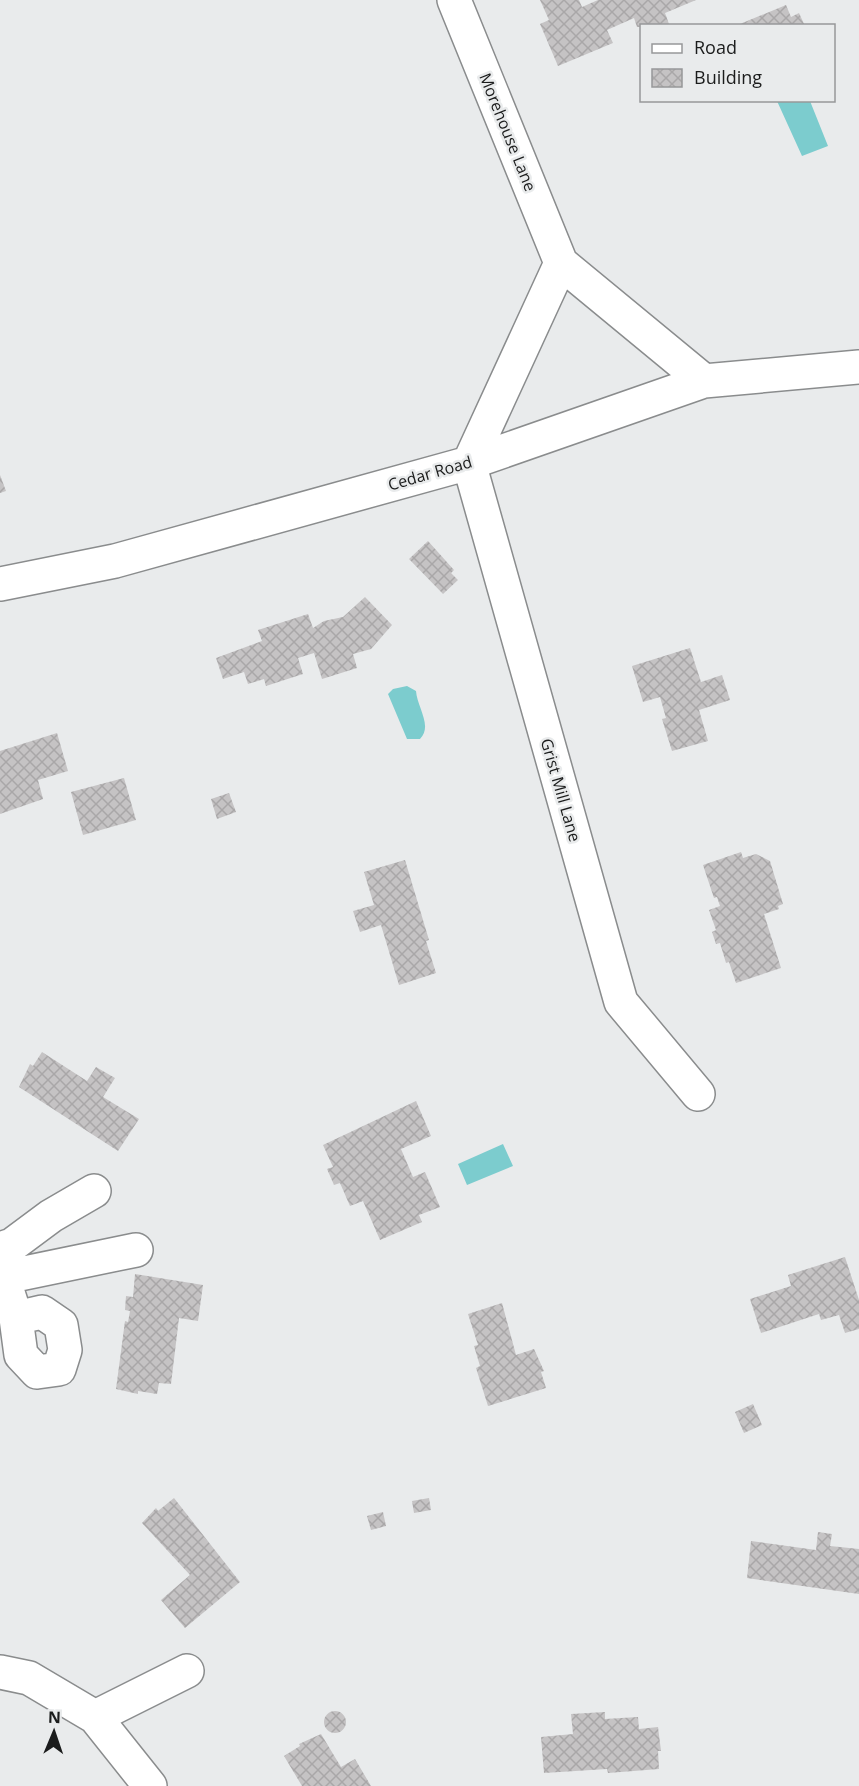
<svg xmlns="http://www.w3.org/2000/svg" width="859" height="1786" font-family="'Open Sans',sans-serif">
<style>
.water{fill:#7cccce}
.building{fill:url(#building-cross-hatch)}
.lines{fill:none;stroke-linecap:round;stroke-linejoin:round}
.minor-casing{stroke:#8a8c8d;stroke-width:36}
.minor{stroke:#fff;stroke-width:33}
.labels{text-anchor:middle;stroke-width:5;stroke-linejoin:round;paint-order:stroke}
.street-label{font-size:16px;fill:#1b1c1c;stroke:#e9ebec}
</style>
<defs>
<pattern id="building-cross-hatch" width="8" height="8" patternUnits="userSpaceOnUse" patternTransform="scale(1.5)"><rect width="8" height="8" fill="#c5c3c4"/><path d="M0 0l8 8M0 8l8-8" fill="none" stroke="#a9a7a8"/></pattern>
</defs>
<rect width="100%" height="100%" fill="#e9ebec"/>
<path class="water" d="M 777,101 L 810,101 L 828,146 L 802,156 Z
M 407,686 L 416,691 C 417,707 433,726 420,739 L 407,739 L 388,694 L 393,689 Z
M 503,1144 L 513,1166 L 467,1185 L 458,1164 Z"/>
<path class="building" d="M 540,0 L 579,0 L 582,7 L 598,0 L 696,0 L 665,13 L 669,24 L 665,26 L 637,27 L 634,18 L 607,30 L 613,43 L 558,66 L 540,24 L 549,20 Z
M 786,5 L 791,17 L 799,13 L 805,26 L 740,24 Z
M 0,475 L 6,491 L 0,493 Z
M 428,541 L 454,570 L 451,573 L 458,580 L 443,594 L 409,559 Z
M 365,597 L 392,625 L 371,649 L 353,654 L 357,668 L 322,679 L 314,653 L 298,658 L 303,674 L 266,686 L 264,679 L 248,684 L 244,672 L 223,679 L 216,658 L 262,641 L 258,630 L 308,614 L 313,628 L 324,621 L 343,617 Z
M 690,648 L 701,682 L 722,675 L 730,700 L 699,710 L 708,741 L 672,751 L 662,719 L 666,718 L 660,697 L 643,702 L 632,666 Z
M 57,733 L 68,771 L 38,780 L 43,799 L 0,814 L 0,751 Z
M 124,778 L 136,820 L 83,835 L 71,792 Z
M 229,793 L 236,812 L 217,819 L 211,799 Z
M 741,852 L 743,858 L 756,854 L 770,861 L 783,904 L 778,906 L 779,909 L 764,914 L 781,968 L 736,983 L 729,962 L 726,963 L 720,943 L 716,944 L 712,932 L 716,930 L 709,910 L 720,906 L 717,897 L 714,898 L 703,865 Z
M 405,860 L 429,940 L 426,941 L 436,973 L 399,985 L 381,925 L 360,932 L 353,911 L 374,905 L 364,872 Z
M 42,1052 L 87,1081 L 96,1067 L 115,1078 L 103,1097 L 139,1119 L 118,1151 L 19,1087 L 30,1064 L 33,1066 Z
M 416,1101 L 431,1136 L 401,1149 L 413,1177 L 425,1172 L 440,1207 L 419,1215 L 422,1222 L 380,1240 L 363,1201 L 350,1206 L 340,1183 L 334,1185 L 327,1169 L 333,1167 L 323,1145 Z
M 845,1257 L 859,1300 L 859,1329 L 845,1333 L 839,1315 L 821,1320 L 819,1314 L 761,1333 L 750,1299 L 791,1286 L 788,1275 Z
M 135,1274 L 203,1285 L 198,1321 L 179,1318 L 171,1384 L 159,1383 L 157,1394 L 138,1391 L 138,1394 L 116,1389 L 125,1321 L 128,1322 L 130,1311 L 125,1310 L 126,1296 L 133,1297 Z
M 502,1303 L 516,1355 L 534,1349 L 544,1371 L 541,1372 L 546,1388 L 488,1406 L 476,1368 L 480,1366 L 474,1346 L 478,1345 L 468,1314 Z
M 753,1404 L 762,1425 L 744,1433 L 735,1412 Z
M 174,1498 L 240,1582 L 185,1628 L 161,1600 L 190,1575 L 142,1523 L 156,1508 L 158,1511 Z
M 429,1498 L 431,1510 L 414,1513 L 412,1501 Z
M 383,1512 L 386,1526 L 371,1530 L 367,1516 Z
M 818,1532 L 832,1534 L 830,1546 L 859,1549 L 859,1594 L 747,1578 L 751,1541 L 816,1550 Z
M324 1722a11 11 0 1 1 22 0a11 11 0 1 1-22 0Z
M 605,1712 L 605,1719 L 638,1717 L 639,1729 L 658,1727 L 661,1751 L 658,1751 L 659,1769 L 608,1773 L 607,1769 L 544,1773 L 541,1737 L 573,1734 L 571,1714 Z
M 321,1734 L 341,1767 L 355,1759 L 371,1786 L 302,1786 L 284,1756 L 300,1746 L 299,1744 Z"/>
<g class="lines">
<defs>
<path id="minor" d="M 454,0 L 561,263 L 704,381
M 561,263 L 469,463 L 621,1002 L 698,1094
M 0,584 L 115,561 L 469,463 L 704,381 L 859,367
M 0,1249 L 12,1245 L 51,1216 L 94,1191
M 3,1277 L 16,1318 L 21,1355 L 37,1372 L 59,1369 L 65,1350 L 61,1325 L 42,1312 L 16,1318
M 0,1278 L 136,1250
M 0,1672 L 29,1678 L 95,1717 L 150,1786
M 95,1717 L 187,1671"/>
</defs>
<use href="#minor" class="minor-casing"/>
<use href="#minor" class="minor"/>
</g>
<g class="labels">
<g class="street-label">
<text transform="translate(508 132) rotate(68)" y="6">Morehouse Lane</text>
<text transform="translate(430 473) rotate(-16)" y="6">Cedar Road</text>
<text transform="translate(561 790) rotate(74)" y="6">Grist Mill Lane</text>
</g>
</g>
<rect x="640" y="24" width="195" height="78" fill="#e9ebec" stroke="#979899" stroke-width="1.5"/>
<rect x="652" y="44" width="30" height="9" fill="#ffffff" stroke="#979899" stroke-width="1.5"/>
<text x="694" y="54" font-size="18" fill="#1b1c1c">Road</text>
<rect x="652" y="69" width="30" height="18" fill="url(#building-cross-hatch)" stroke="#979899" stroke-width="1.5"/>
<text x="694" y="84" font-size="18" fill="#1b1c1c">Building</text>
<g transform="translate(54 1732) rotate(2)" stroke="#e9ebec" stroke-width="4.5" paint-order="stroke">
<path d="M0-4.5L10 22L0 15L-10 22Z" fill="#1b1c1c"/>
<text y="-9" font-size="16" font-weight="bold" text-anchor="middle" fill="#1b1c1c">N</text>
</g>
</svg>
